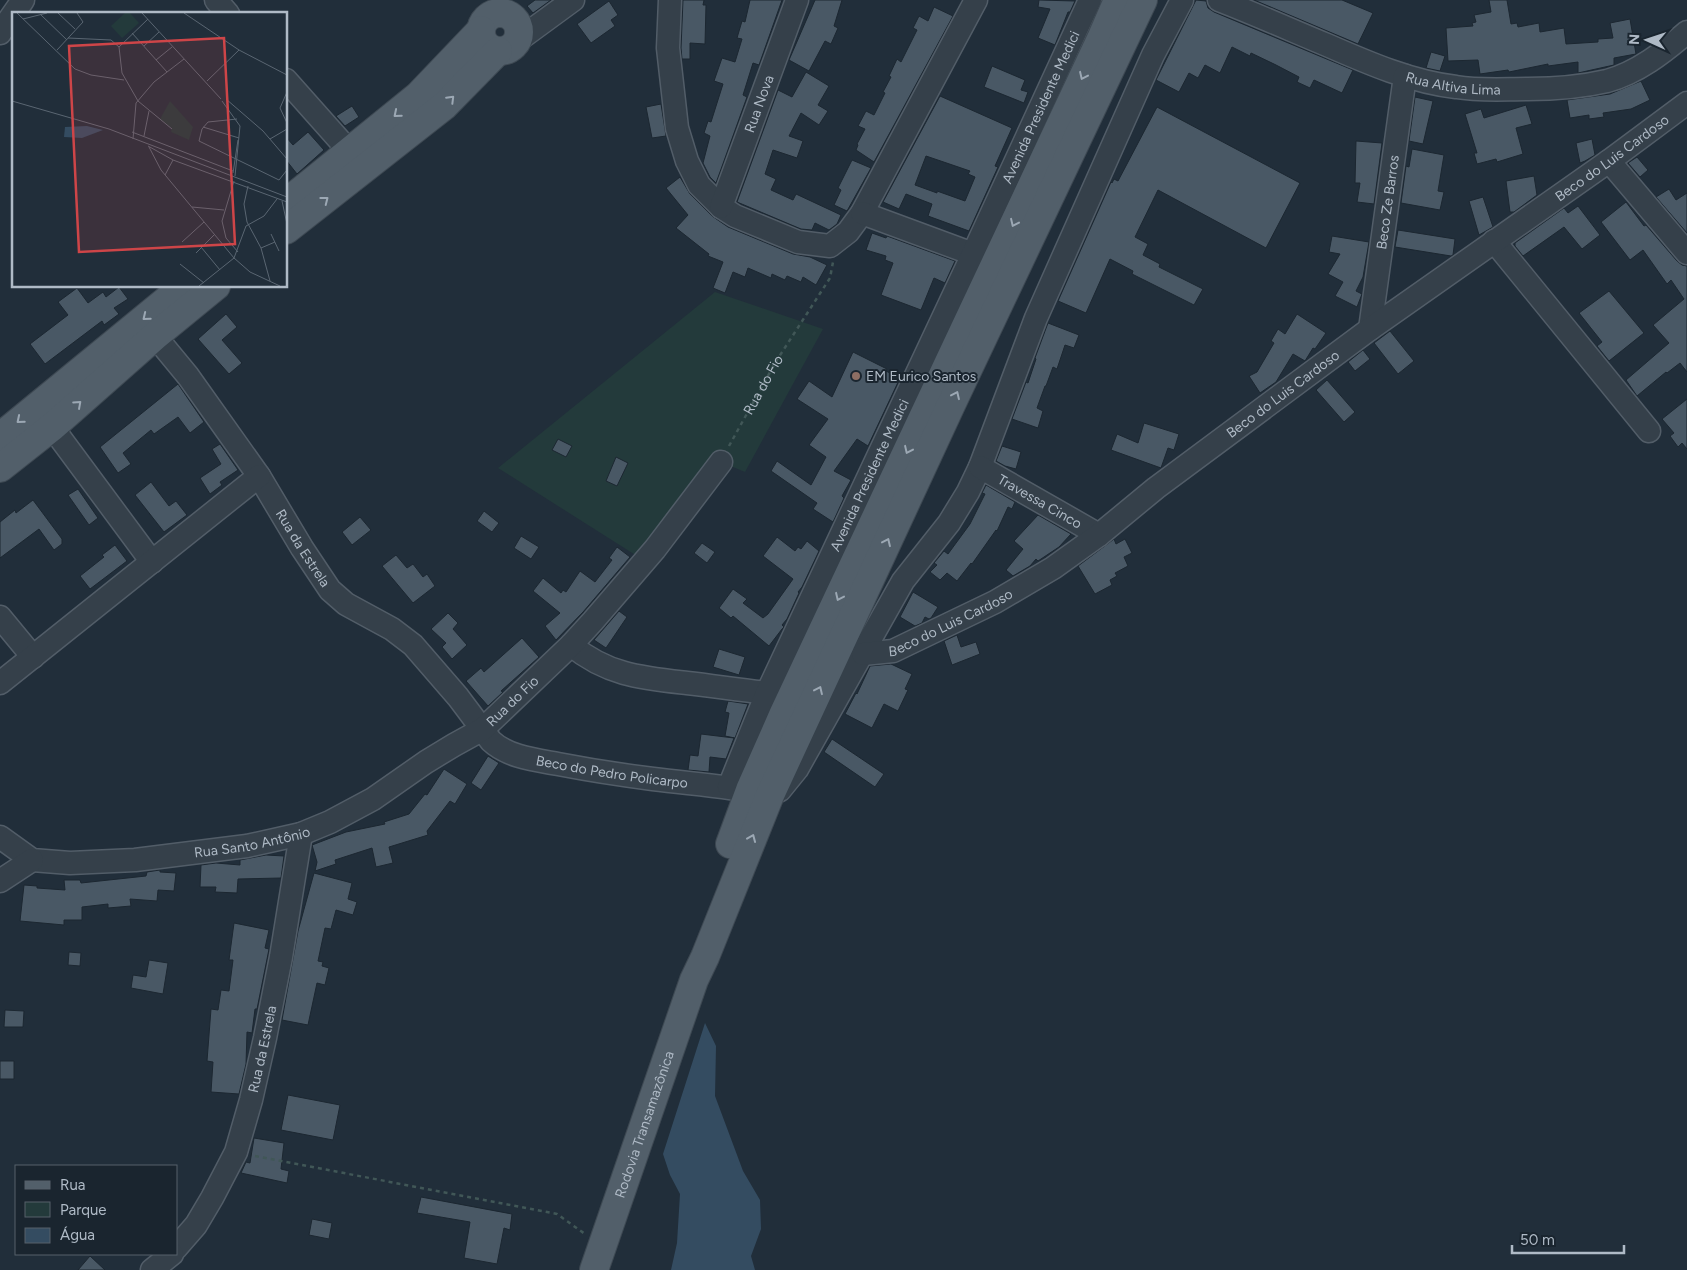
<svg xmlns="http://www.w3.org/2000/svg" width="1687" height="1270" font-family="Figtree,sans-serif">
<style>
.green{fill:#233a3b}
.water{fill:#344c61}
.building{fill:#495865;stroke:#1c2731;fill-rule:evenodd}
.lines{fill:none;stroke-linecap:round;stroke-linejoin:round}
.minor-casing{stroke:#525d68;stroke-width:25}
.major-casing{stroke:#3e4953;stroke-width:30}
.path{stroke:#415757;stroke-width:2.5;stroke-dasharray:4 4;stroke-linecap:butt}
.minor{stroke:#35404a;stroke-width:22}
.major{stroke:#525f6a;stroke-width:28}
.oneway{stroke:#9ca8b4}
.education-dot{fill:#8d6e63;stroke:#1a252f;stroke-width:2}
.labels{text-anchor:middle;stroke-width:4;stroke-linejoin:round;paint-order:stroke}
.street-label{font-size:14px;fill:#afbac6;stroke:#1a252f}
.poi-label{font-size:14px;fill:#afbac6;stroke:#1a252f;text-anchor:start}
.inset-road{fill:none;stroke:#5a6672;stroke-width:1}
.view{fill:#ce4548;fill-opacity:0.15;stroke:#ce4548;stroke-width:2.5}
.inset-edge{fill:none;stroke:#afbac6;stroke-width:2.5}
</style>
<rect width="100%" height="100%" fill="#212e3a"/>
<path class="green" d="M 715,292 L 823,329 L 745,472 L 721,462 L 637,556 L 498,468 Z"/>
<path class="water" d="M 705,1023 L 716,1046 L 715,1096 L 743,1171 L 760,1200 L 761,1229 L 751,1256 L 755,1270 L 671,1270 L 677,1243 L 680,1194 L 670,1175 L 663,1154 Z"/>
<path class="building" d="M 535,0 L 551,0 L 533,13 L 527,6 Z
M 683,0 L 704,0 L 703,5 L 706,5 L 705,44 L 690,43 L 690,59 L 682,59 L 681,48 Z
M 750,0 L 782,0 L 759,65 L 753,63 L 743,95 L 747,97 L 716,183 L 710,177 L 703,163 L 710,136 L 704,133 L 708,121 L 711,122 L 723,84 L 714,81 L 722,58 L 735,62 L 742,39 L 737,38 L 742,21 L 745,22 Z
M 815,0 L 842,0 L 834,26 L 838,28 L 831,44 L 825,41 L 809,71 L 789,60 Z
M 1039,0 L 1075,1 L 1070,12 L 1068,12 L 1055,45 L 1038,38 L 1050,9 L 1038,7 Z
M 1196,0 L 1206,1 L 1208,8 L 1214,12 L 1353,70 L 1342,93 L 1314,80 L 1310,88 L 1297,82 L 1299,77 L 1276,65 L 1251,53 L 1250,56 L 1232,47 L 1220,73 L 1205,65 L 1198,78 L 1189,73 L 1179,92 L 1156,80 Z
M 1254,0 L 1342,0 L 1373,13 L 1358,44 Z
M 1489,0 L 1507,0 L 1511,24 L 1517,23 L 1518,27 L 1539,23 L 1540,32 L 1564,28 L 1566,44 L 1598,42 L 1598,39 L 1613,38 L 1610,23 L 1630,19 L 1636,54 L 1614,58 L 1614,65 L 1578,73 L 1578,62 L 1548,66 L 1548,64 L 1509,72 L 1508,70 L 1480,74 L 1478,60 L 1448,61 L 1446,28 L 1473,26 L 1472,23 L 1476,22 L 1474,15 L 1491,12 Z
M 609,1 L 618,15 L 611,20 L 615,26 L 591,43 L 577,24 Z
M 934,7 L 953,16 L 874,162 L 856,150 L 858,145 L 857,144 L 865,129 L 858,126 L 866,111 L 874,115 L 885,93 L 883,92 L 891,77 L 889,76 L 897,59 L 901,62 L 917,30 L 913,28 L 919,16 L 928,21 Z
M 1431,52 L 1445,56 L 1440,71 L 1426,68 Z
M 992,66 L 1025,80 L 1021,90 L 1028,92 L 1024,103 L 984,87 Z
M 806,72 L 829,86 L 818,105 L 828,111 L 819,125 L 801,113 L 789,136 L 803,141 L 797,158 L 773,150 L 765,174 L 776,179 L 771,190 L 793,200 L 796,194 L 841,215 L 837,224 L 829,230 L 815,223 L 812,230 L 801,229 L 737,202 L 778,90 L 792,97 Z
M 1641,81 L 1650,100 L 1631,109 L 1603,113 L 1604,117 L 1589,119 L 1589,115 L 1570,118 L 1567,100 L 1610,94 Z
M 940,96 L 1012,128 L 995,166 L 998,167 L 969,231 L 928,216 L 932,204 L 906,194 L 899,209 L 883,202 ZM 926,156 L 970,171 L 968,174 L 975,177 L 965,201 L 937,191 L 937,193 L 915,185 Z
M 1415,97 L 1433,101 L 1423,144 L 1409,141 Z
M 661,104 L 666,136 L 652,138 L 646,107 Z
M 1526,105 L 1532,124 L 1516,128 L 1523,154 L 1497,162 L 1496,159 L 1477,164 L 1474,153 L 1477,153 L 1465,114 L 1481,109 L 1484,118 Z
M 352,106 L 359,117 L 345,126 L 336,116 Z
M 1157,107 L 1300,183 L 1266,248 L 1158,190 L 1135,237 L 1148,244 L 1143,255 L 1160,264 L 1159,267 L 1203,289 L 1194,305 L 1132,274 L 1133,271 L 1110,259 L 1086,313 L 1058,301 L 1111,182 L 1112,183 L 1114,179 L 1118,181 Z
M 308,132 L 324,150 L 297,174 L 286,160 L 286,137 L 293,145 Z
M 1592,139 L 1595,155 L 1585,161 L 1580,163 L 1576,143 Z
M 1356,141 L 1382,143 L 1374,204 L 1357,202 L 1360,183 L 1355,183 Z
M 1412,149 L 1444,155 L 1438,191 L 1444,192 L 1440,210 L 1401,203 L 1406,166 L 1409,167 Z
M 1637,157 L 1648,170 L 1640,177 L 1628,163 Z
M 852,160 L 871,168 L 847,211 L 834,205 L 841,190 L 838,188 Z
M 1534,176 L 1537,195 L 1514,212 L 1510,212 L 1506,181 Z
M 680,177 L 690,194 L 712,216 L 728,227 L 793,254 L 810,257 L 827,265 L 816,285 L 803,277 L 801,282 L 787,276 L 785,280 L 772,274 L 771,278 L 748,268 L 745,277 L 733,272 L 725,293 L 713,288 L 723,262 L 708,256 L 709,254 L 676,228 L 688,215 L 666,188 Z
M 1669,189 L 1676,200 L 1687,193 L 1687,233 L 1656,197 Z
M 1483,197 L 1493,227 L 1479,235 L 1469,201 Z
M 1626,202 L 1644,226 L 1646,225 L 1677,261 L 1682,265 L 1687,266 L 1687,372 L 1680,363 L 1667,373 L 1666,372 L 1637,396 L 1626,380 L 1669,343 L 1653,325 L 1684,299 L 1671,280 L 1667,284 L 1643,250 L 1630,260 L 1601,222 Z
M 1578,206 L 1600,235 L 1582,249 L 1564,227 L 1523,256 L 1515,246 L 1515,243 L 1564,208 L 1568,213 Z
M 1398,230 L 1455,239 L 1453,255 L 1451,256 L 1395,247 Z
M 872,233 L 886,238 L 887,236 L 955,261 L 945,283 L 934,278 L 921,310 L 881,295 L 893,263 L 885,260 L 886,256 L 866,250 Z
M 1332,236 L 1369,242 L 1363,277 L 1356,291 L 1362,294 L 1357,307 L 1335,296 L 1343,282 L 1328,274 L 1340,254 L 1329,252 Z
M 119,287 L 128,299 L 114,308 L 119,314 L 104,325 L 102,321 L 45,364 L 30,344 L 68,315 L 58,302 L 77,288 L 88,303 L 103,292 L 106,297 Z
M 1609,291 L 1644,333 L 1609,361 L 1597,346 L 1602,342 L 1579,313 Z
M 226,314 L 237,327 L 222,340 L 242,363 L 229,374 L 198,339 Z
M 1297,314 L 1326,333 L 1315,349 L 1313,348 L 1305,361 L 1293,354 L 1276,382 L 1260,393 L 1249,376 L 1257,372 L 1274,343 L 1271,341 L 1278,329 L 1285,334 Z
M 1048,323 L 1079,335 L 1074,348 L 1065,345 L 1057,369 L 1053,367 L 1046,386 L 1045,386 L 1037,408 L 1043,411 L 1038,428 L 1012,419 L 1026,382 L 1028,383 L 1036,359 L 1035,358 Z
M 1390,331 L 1414,361 L 1398,374 L 1374,343 Z
M 1363,350 L 1370,359 L 1355,371 L 1348,362 Z
M 853,352 L 887,369 L 886,371 L 900,378 L 868,446 L 857,439 L 834,471 L 851,480 L 842,496 L 844,498 L 833,522 L 813,509 L 817,503 L 771,471 L 777,461 L 811,485 L 826,457 L 809,445 L 828,419 L 797,399 L 809,381 L 832,397 Z
M 1327,380 L 1355,412 L 1344,422 L 1316,390 Z
M 178,384 L 204,422 L 190,433 L 178,417 L 154,434 L 151,430 L 123,453 L 131,464 L 118,473 L 100,447 Z
M 1687,399 L 1687,449 L 1682,443 L 1678,447 L 1670,436 L 1674,433 L 1662,419 Z
M 1144,423 L 1179,434 L 1174,450 L 1168,448 L 1161,468 L 1111,450 L 1117,434 L 1138,443 Z
M 558,439 L 572,446 L 566,457 L 552,450 Z
M 220,444 L 238,470 L 220,482 L 222,485 L 210,494 L 200,478 L 221,464 L 212,449 Z
M 1002,446 L 1021,452 L 1016,469 L 1005,466 L 996,461 Z
M 616,457 L 628,463 L 617,486 L 606,481 Z
M 151,482 L 169,506 L 176,501 L 187,515 L 164,532 L 135,495 Z
M 986,485 L 1015,502 L 1012,509 L 1008,507 L 997,531 L 996,530 L 972,564 L 971,563 L 957,581 L 947,573 L 940,580 L 930,572 L 937,565 L 934,563 L 944,551 L 948,554 L 970,524 L 985,494 L 982,493 Z
M 78,489 L 98,518 L 89,525 L 68,495 Z
M 33,500 L 62,539 L 62,544 L 54,550 L 39,529 L 0,558 L 0,522 L 15,510 L 16,513 Z
M 484,511 L 499,523 L 492,532 L 477,521 Z
M 1038,515 L 1071,534 L 1059,547 L 1038,561 L 1036,559 L 1030,566 L 1013,576 L 1006,570 L 1023,549 L 1014,541 Z
M 360,517 L 371,530 L 352,545 L 342,532 Z
M 521,536 L 539,547 L 531,559 L 514,548 Z
M 777,537 L 795,551 L 798,547 L 801,549 L 807,541 L 819,551 L 802,587 L 798,592 L 799,593 L 787,619 L 782,625 L 784,627 L 782,629 L 769,646 L 733,616 L 731,618 L 719,608 L 733,589 L 747,599 L 743,603 L 763,618 L 768,614 L 793,579 L 763,556 Z
M 1114,539 L 1116,544 L 1125,539 L 1132,553 L 1124,557 L 1128,566 L 1115,573 L 1117,576 L 1110,580 L 1112,585 L 1095,594 L 1078,566 Z
M 702,543 L 715,552 L 707,563 L 694,553 Z
M 115,545 L 127,561 L 90,589 L 80,576 L 104,557 L 102,555 Z
M 617,547 L 630,557 L 583,612 L 556,640 L 545,626 L 560,613 L 533,591 L 543,578 L 561,593 L 563,590 L 566,592 L 580,571 L 595,582 L 612,560 L 609,558 Z
M 396,555 L 407,568 L 413,564 L 423,577 L 427,574 L 435,586 L 413,603 L 382,566 Z
M 913,592 L 938,607 L 931,618 L 929,619 L 925,617 L 922,623 L 915,626 L 900,617 Z
M 619,611 L 627,617 L 606,648 L 594,640 Z
M 448,613 L 458,623 L 453,629 L 467,645 L 452,659 L 442,647 L 446,643 L 431,629 Z
M 957,635 L 961,647 L 976,642 L 980,654 L 952,665 L 944,641 Z
M 522,638 L 539,657 L 501,691 L 503,692 L 488,706 L 466,681 L 481,668 L 484,672 Z
M 719,649 L 745,657 L 739,675 L 713,667 Z
M 891,664 L 912,674 L 905,689 L 908,690 L 898,711 L 884,704 L 872,728 L 845,714 L 856,693 L 857,694 L 870,666 Z
M 728,701 L 748,704 L 735,738 L 725,736 L 729,713 L 725,712 Z
M 701,734 L 734,738 L 726,759 L 710,757 L 709,772 L 688,770 L 690,755 L 698,756 Z
M 832,739 L 884,774 L 875,787 L 824,752 Z
M 488,756 L 499,763 L 481,790 L 471,783 Z
M 444,769 L 467,784 L 455,804 L 450,801 L 427,831 L 428,835 L 389,847 L 393,863 L 376,867 L 372,848 L 335,860 L 336,864 L 315,871 L 317,862 L 312,845 L 346,832 L 385,824 L 384,822 L 409,814 L 425,794 L 427,795 Z
M 266,855 L 284,856 L 281,878 L 238,879 L 237,893 L 215,892 L 216,887 L 200,887 L 201,865 L 216,863 L 240,865 L 240,860 Z
M 160,870 L 160,872 L 176,873 L 174,891 L 158,890 L 157,901 L 130,899 L 131,906 L 108,908 L 108,904 L 82,907 L 82,920 L 64,920 L 64,925 L 20,921 L 24,885 L 37,886 L 37,888 L 65,890 L 64,880 L 80,880 L 81,883 L 146,876 L 147,872 Z
M 314,873 L 352,883 L 348,899 L 357,902 L 353,915 L 336,910 L 331,929 L 325,928 L 318,961 L 323,962 L 322,966 L 329,968 L 325,985 L 317,983 L 308,1025 L 282,1020 L 298,931 Z
M 234,923 L 269,930 L 265,948 L 269,949 L 257,1009 L 255,1009 L 252,1033 L 247,1032 L 246,1064 L 239,1094 L 211,1092 L 213,1062 L 207,1061 L 211,1009 L 218,1010 L 221,990 L 229,991 L 233,960 L 229,960 Z
M 69,952 L 81,953 L 80,966 L 68,965 Z
M 149,960 L 168,963 L 163,994 L 131,988 L 133,975 L 146,977 Z
M 5,1010 L 24,1011 L 23,1027 L 4,1027 Z
M 0,1061 L 14,1061 L 14,1079 L 0,1079 Z
M 288,1095 L 340,1105 L 333,1140 L 281,1130 Z
M 254,1138 L 284,1143 L 281,1169 L 289,1171 L 287,1183 L 241,1173 L 246,1162 L 250,1163 Z
M 421,1197 L 512,1214 L 510,1230 L 504,1228 L 497,1264 L 464,1258 L 470,1222 L 417,1213 Z
M 312,1219 L 332,1223 L 329,1239 L 309,1235 Z
M 90,1256 L 105,1270 L 78,1270 Z"/>
<g class="lines">
<defs>
<g id="minor">
<path d="M 216,0 L 228,14"/>
<path d="M 670,0 L 668,48 L 677,128 L 687,161 L 699,185 L 721,207 L 735,216 L 798,242 L 830,246 L 848,232 L 862,213 L 976,0"/>
<path id="s2" d="M 1219,0 C 1255,14 1291,30 1327,45 C 1368,63 1412,82 1456,87 C 1480,91 1504,89 1528,89 C 1554,89 1581,87 1607,81 C 1637,73 1664,52 1687,32"/>
<path d="M 0,33 L 23,0"/>
<path d="M 517,41 L 573,0"/>
<path d="M 286,80 L 350,152"/>
<path d="M 1609,161 L 1687,253"/>
<path id="s3" d="M 721,207 L 797,0"/>
<path d="M 862,213 L 973,254"/>
<path d="M 1494,241 L 1649,431"/>
<path id="s4" d="M 1370,329 L 1405,76"/>
<path id="s5" d="M 155,336 L 188,376 L 259,476 L 302,548 L 330,590 L 346,604 L 392,629 L 413,645 L 458,697 L 491,741 C 508,757 536,760 558,764 C 589,770 621,775 653,779 C 692,784 731,786 770,795 L 780,790 L 797,769 L 903,581 L 949,523 L 968,492 L 980,467 L 1036,318 L 1153,55 L 1182,0"/>
<path d="M 52,427 L 152,562"/>
<path id="s6" d="M 980,467 L 1099,535"/>
<path d="M 0,617 L 33,657"/>
<path d="M 571,645 C 607,675 642,678 687,683 C 713,686 740,690 767,693"/>
<path id="s7" d="M 863,654 L 893,651 L 995,602 L 1053,568 L 1099,535 L 1156,488 L 1370,329 L 1609,161 L 1687,103"/>
<path d="M 0,683 L 259,476"/>
<path id="s8" d="M 729,787 L 767,693 L 973,254 L 1090,0"/>
<path id="s9" d="M 0,837 L 32,860 L 70,863 L 135,860 L 247,846 L 301,834 L 330,822 L 373,799 L 426,762 L 454,745 L 483,729 L 571,645 L 593,621 L 655,549 L 721,462"/>
<path d="M 0,881 L 32,860"/>
<path id="s10" d="M 176,1248 L 196,1225 L 212,1198 L 236,1152 L 251,1100 L 265,1038 L 281,957 L 301,834"/>
<path d="M 152,1270 L 172,1254"/>
</g>
<g id="major">
<circle cx="500" cy="32" r="19"/>
<path d="M 286,203 L 418,96 L 481,30"/>
<path d="M 286,230 L 444,106 L 498,51"/>
<path d="M 0,437 L 184,286"/>
<path d="M 0,468 L 52,427 L 155,336 L 216,286"/>
<path d="M 730,844 L 750,790 L 784,713 L 1101,39 L 1118,0"/>
<path id="s11" d="M 594,1270 L 694,980 L 705,957 L 770,795 L 950,407 L 1143,0"/>
</g>
</defs>
<use href="#minor" class="minor-casing"/>
<use href="#major" class="major-casing"/>
<g class="path">
<path id="s1" d="M 729,446 L 775,363 L 830,278 L 833,262"/>
<path d="M 255,1156 L 557,1214 L 585,1234"/>
</g>
<use href="#minor" class="minor"/>
<use href="#major" class="major"/>
</g>
<defs><path id="oneway-chevron" d="M-2-3.5L2.5 0L-2 3.5" fill="none" stroke-width="1.6" stroke-linecap="round" stroke-linejoin="round" transform="scale(1.25)"/></defs>
<g class="oneway">
<use href="#oneway-chevron" transform="translate(1083 76) rotate(115)"/>
<use href="#oneway-chevron" transform="translate(451 99) rotate(-45)"/>
<use href="#oneway-chevron" transform="translate(397 114) rotate(140)"/>
<use href="#oneway-chevron" transform="translate(325 200) rotate(-38)"/>
<use href="#oneway-chevron" transform="translate(1014 223) rotate(115)"/>
<use href="#oneway-chevron" transform="translate(146 317) rotate(141)"/>
<use href="#oneway-chevron" transform="translate(956 395) rotate(-65)"/>
<use href="#oneway-chevron" transform="translate(78 404) rotate(-42)"/>
<use href="#oneway-chevron" transform="translate(20 420) rotate(140)"/>
<use href="#oneway-chevron" transform="translate(908 450) rotate(115)"/>
<use href="#oneway-chevron" transform="translate(887 542) rotate(-65)"/>
<use href="#oneway-chevron" transform="translate(839 597) rotate(115)"/>
<use href="#oneway-chevron" transform="translate(819 690) rotate(-65)"/>
<use href="#oneway-chevron" transform="translate(752 838) rotate(-67)"/>
</g>
<circle class="education-dot" cx="856" cy="376" r="5"/>
<g class="labels">
<g class="street-label">
<text dy="5" stroke="none"><textPath href="#s2" startOffset="250">Rua Altiva Lima</textPath></text>
<text dy="5" stroke="none"><textPath href="#s3" startOffset="110">Rua Nova</textPath></text>
<text dy="5" stroke="none"><textPath href="#s8" startOffset="748">Avenida Presidente Medici</textPath></text>
<text dy="5" stroke="none"><textPath href="#s7" startOffset="904">Beco do Luis Cardoso</textPath></text>
<text dy="5" stroke="none"><textPath href="#s4" startOffset="128">Beco Ze Barros</textPath></text>
<text dy="5" stroke="none"><textPath href="#s1" startOffset="70">Rua do Fio</textPath></text>
<text dy="5" stroke="none"><textPath href="#s7" startOffset="499">Beco do Luis Cardoso</textPath></text>
<text dy="5" stroke="none"><textPath href="#s8" startOffset="342">Avenida Presidente Medici</textPath></text>
<text dy="5" stroke="none"><textPath href="#s6" startOffset="69">Travessa Cinco</textPath></text>
<text dy="5" stroke="none"><textPath href="#s5" startOffset="259">Rua da Estrela</textPath></text>
<text dy="5" stroke="none"><textPath href="#s7" startOffset="94">Beco do Luis Cardoso</textPath></text>
<text dy="5" stroke="none"><textPath href="#s9" startOffset="562">Rua do Fio</textPath></text>
<text dy="5" stroke="none"><textPath href="#s5" startOffset="659">Beco do Pedro Policarpo</textPath></text>
<text dy="5" stroke="none"><textPath href="#s9" startOffset="261">Rua Santo Antônio</textPath></text>
<text dy="5" stroke="none"><textPath href="#s10" startOffset="220">Rua da Estrela</textPath></text>
<text dy="5" stroke="none"><textPath href="#s11" startOffset="154">Rodovia Transamazônica</textPath></text>
</g>
<g class="poi-label">
<text x="866" y="381">EM Eurico Santos</text>
</g>
</g>
<g transform="translate(12 12)">
<rect width="275" height="275" fill="#212e3a"/>
<path d="M 113,1 L 118,1 L 127,11 L 110,26 L 99,14 ZM 158,89 L 181,115 L 177,128 L 159,120 L 160,116 L 148,107 Z" fill="#233a3b"/>
<path d="M 75,114 L 91,118 L 70,126 L 52,125 L 53,115 Z" fill="#344c61"/>
<path class="inset-road" d="M 5,1 L 63,57 L 79,63 L 112,68M 46,1 L 63,17M 130,1 L 209,87M 172,1 L 227,38 L 275,63M 28,2 L 55,28M 11,7 L 35,1M 136,7 L 107,35 L 110,61 L 126,89 L 160,117M 120,21 L 155,60M 56,26 L 99,28 L 107,35M 132,34 L 147,20M 45,38 L 71,10 L 65,1M 144,48 L 160,35M 195,69 L 227,38M 275,80 L 268,96 L 275,111M 214,87 L 251,119 L 275,147M 0,89 L 97,117 L 275,185M 210,89 L 228,114 L 223,164M 225,107 L 196,110 L 190,117 L 187,129 L 267,168 L 275,158M 191,115 L 227,126M 120,120 L 221,159M 132,124 L 137,99M 121,127 L 124,91 L 142,70 L 172,47M 258,127 L 275,117M 136,134 L 161,148 L 275,190M 137,135 L 149,158 L 222,246 L 238,260 L 268,274M 221,161 L 226,128M 153,163 L 161,148M 222,169 L 210,209 L 214,226 L 226,240M 236,174 L 232,192 L 235,210 L 249,236 L 258,269M 270,189 L 275,212M 180,195 L 212,198M 259,222 L 267,239M 170,230 L 192,210M 189,235 L 208,258M 249,236 L 263,230M 184,241 L 202,223M 168,252 L 192,271M 187,274 L 222,246 L 234,214 L 252,204 L 265,187"/>
<path class="view" d="M 212,26 L 223,232 L 67,240 L 57,34 Z"/>
<rect width="275" height="275" class="inset-edge"/>
</g>
<rect x="15" y="1165" width="162" height="90" fill="#1a252f" stroke="#56616b"/>
<rect x="25" y="1181" width="25" height="8" fill="#525f6a" stroke="#56616b"/>
<text x="60" y="1190" font-size="15" fill="#afbac6">Rua</text>
<rect x="25" y="1202" width="25" height="15" fill="#233a3b" stroke="#56616b"/>
<text x="60" y="1215" font-size="15" fill="#afbac6">Parque</text>
<rect x="25" y="1228" width="25" height="15" fill="#344c61" stroke="#56616b"/>
<text x="60" y="1240" font-size="15" fill="#afbac6">Água</text>
<g transform="translate(1647 40) rotate(273)" stroke="#1a252f" stroke-width="4" paint-order="stroke">
<path d="M0-4L9 19L0 12L-9 19Z" fill="#afbac6"/>
<text y="-8" font-size="14" font-weight="bold" text-anchor="middle" fill="#afbac6">N</text>
</g>
<path d="M1512 1245v8h112v-8" fill="none" stroke="#afbac6" stroke-width="2.5"/>
<text x="1520" y="1245" font-size="15" fill="#afbac6" stroke="#1a252f" stroke-width="4" paint-order="stroke">50 m</text>
</svg>
